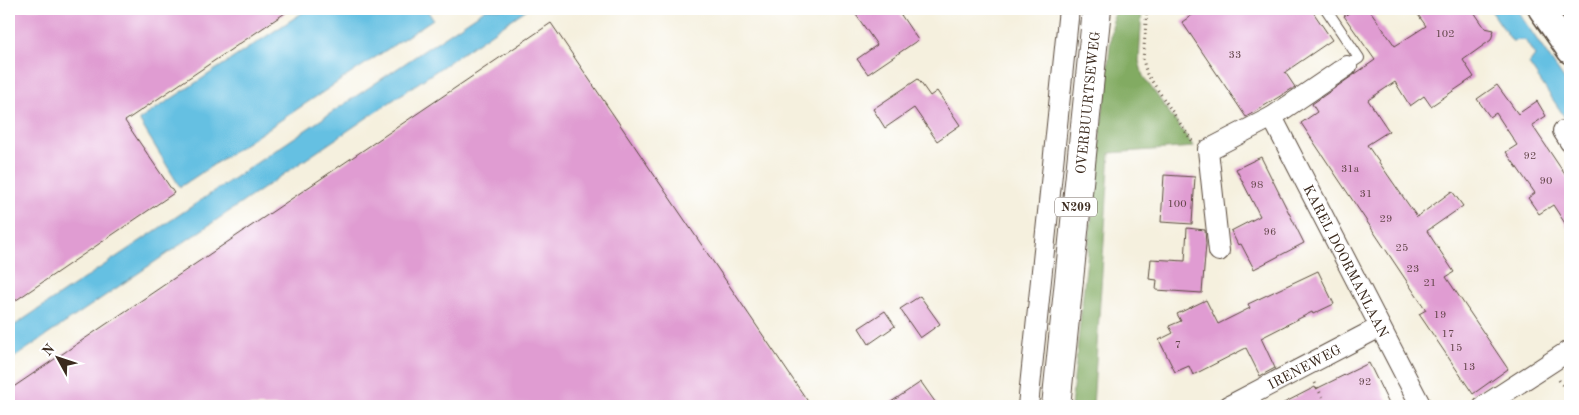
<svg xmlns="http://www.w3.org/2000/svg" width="1579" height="415" font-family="'Old Standard TT',serif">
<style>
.forest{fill:#82ab62;stroke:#5e6a40}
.water{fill:#65c0e2;stroke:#507580}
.building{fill:#e09cd2}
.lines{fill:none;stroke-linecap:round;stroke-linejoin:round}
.service-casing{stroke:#57483b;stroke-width:12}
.minor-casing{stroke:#57483b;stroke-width:22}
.tertiary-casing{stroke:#57483b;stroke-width:28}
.primary-casing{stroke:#57483b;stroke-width:30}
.path{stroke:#57483b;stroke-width:3;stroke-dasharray:1 4;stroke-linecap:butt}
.service{stroke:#fff;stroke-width:10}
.minor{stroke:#fff;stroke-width:20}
.tertiary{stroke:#fff;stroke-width:25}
.primary{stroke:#fff;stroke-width:28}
.labels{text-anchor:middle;stroke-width:4;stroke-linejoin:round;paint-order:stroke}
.number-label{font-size:11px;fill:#64464b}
.shield{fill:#fff;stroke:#766a62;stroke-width:1}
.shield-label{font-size:12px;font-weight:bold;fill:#3b2a1e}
.street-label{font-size:14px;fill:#3b2a1e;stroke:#fff}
</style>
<rect width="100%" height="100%" fill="#fff"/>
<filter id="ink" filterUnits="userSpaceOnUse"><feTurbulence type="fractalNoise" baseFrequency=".02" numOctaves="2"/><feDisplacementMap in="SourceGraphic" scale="10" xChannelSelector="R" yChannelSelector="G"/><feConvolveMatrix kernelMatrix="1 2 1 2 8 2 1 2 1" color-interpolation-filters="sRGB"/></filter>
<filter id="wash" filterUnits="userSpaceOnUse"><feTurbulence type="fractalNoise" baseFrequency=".0096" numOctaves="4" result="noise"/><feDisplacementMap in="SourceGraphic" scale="20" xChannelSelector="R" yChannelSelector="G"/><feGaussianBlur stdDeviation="1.12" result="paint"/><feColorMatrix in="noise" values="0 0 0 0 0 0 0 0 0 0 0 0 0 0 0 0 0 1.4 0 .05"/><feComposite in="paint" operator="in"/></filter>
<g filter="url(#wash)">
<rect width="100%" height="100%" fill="#f5f0de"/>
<path class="forest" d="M 1114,9 L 1142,9 L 1139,61 L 1143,76 L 1194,147 L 1110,153 L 1093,406 L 1071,406 Z"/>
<path class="water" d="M 308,9 L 426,9 L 433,19 L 180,187 L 139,120 Z
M 486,9 L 527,9 L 9,361 L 9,329 Z
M 1490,9 L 1516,9 L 1570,88 L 1570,125 L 1529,64 L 1535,56 L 1525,40 L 1512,41 Z"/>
<g id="blocks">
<path class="building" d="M 9,9 L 291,9 L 125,121 L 174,193 L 9,305 Z
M 852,9 L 897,9 L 918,40 L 868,74 L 857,59 L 877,45 Z
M 1201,9 L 1311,9 L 1332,40 L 1285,72 L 1295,87 L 1246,117 L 1182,22 Z
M 1355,9 L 1369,9 L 1395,46 L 1426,26 L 1414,9 L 1472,9 L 1485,28 L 1494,30 L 1491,40 L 1463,60 L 1474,77 L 1431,106 L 1424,96 L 1410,106 L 1395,82 L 1368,100 L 1389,131 L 1367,145 L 1417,217 L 1452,191 L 1463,206 L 1427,231 L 1454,272 L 1446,277 L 1508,369 L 1473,394 L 1419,314 L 1426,310 L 1301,123 L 1317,112 L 1312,104 L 1375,60 L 1344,16 Z
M 551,23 L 811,406 L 9,406 L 9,390 Z
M 918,79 L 930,96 L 937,91 L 960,125 L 937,141 L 914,108 L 885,128 L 873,109 Z
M 1497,85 L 1518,114 L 1537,101 L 1546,116 L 1532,125 L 1570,182 L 1570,231 L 1553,205 L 1539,214 L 1528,198 L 1535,193 L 1506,152 L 1517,145 L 1496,113 L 1490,117 L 1477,99 Z
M 1261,157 L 1304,243 L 1254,269 L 1241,244 L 1238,245 L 1231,231 L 1260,216 L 1236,169 Z
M 1164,175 L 1195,177 L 1192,224 L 1161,222 Z
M 1187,228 L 1205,230 L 1206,244 L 1202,293 L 1156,290 L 1157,280 L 1149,279 L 1151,259 L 1185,261 Z
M 1318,271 L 1334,304 L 1313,314 L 1312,312 L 1261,338 L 1275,368 L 1260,376 L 1246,348 L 1193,375 L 1189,366 L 1175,372 L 1159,340 L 1173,333 L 1169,326 L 1181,321 L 1177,314 L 1206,300 L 1218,324 L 1250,308 L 1248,304 Z
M 920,296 L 940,324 L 920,338 L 900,309 Z
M 885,311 L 895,326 L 869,344 L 859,328 Z
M 1369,363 L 1390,406 L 1278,406 L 1315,387 L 1316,389 Z
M 921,382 L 938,406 L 885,406 Z"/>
</g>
</g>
<g filter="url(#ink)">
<use href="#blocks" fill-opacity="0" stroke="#57483b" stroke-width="1"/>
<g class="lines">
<defs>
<path id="service" d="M 1326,9 L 1359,58 L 1347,66"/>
<g id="minor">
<path id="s1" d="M 1272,117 L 1421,406"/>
<path d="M 1563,131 L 1570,142"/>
<path d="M 1219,251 L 1208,150 L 1272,117 L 1347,66"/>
<path d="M 1028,406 L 1069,9"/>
<path id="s2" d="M 1229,406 L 1380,327"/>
<path d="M 1484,406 L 1570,350"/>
</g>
<path id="tertiary" d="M 1541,9 L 1570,51"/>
<g id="primary">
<path id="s3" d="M 1056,406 L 1097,9"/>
</g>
</defs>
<use href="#service" class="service-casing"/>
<use href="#minor" class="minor-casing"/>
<use href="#tertiary" class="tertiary-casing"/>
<use href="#primary" class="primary-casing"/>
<path class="path" d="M 1147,9 L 1143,60 L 1147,74 L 1192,141
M 1559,380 L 1570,396
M 1315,383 L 1327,406"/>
<use href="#service" class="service"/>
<use href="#minor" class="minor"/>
<use href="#tertiary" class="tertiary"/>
<use href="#primary" class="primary"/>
</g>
</g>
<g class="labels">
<g class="number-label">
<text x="1445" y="37">102</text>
<text x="1235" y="58">33</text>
<text x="1530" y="159">92</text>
<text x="1350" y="172">31a</text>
<text x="1546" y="184">90</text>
<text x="1257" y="188">98</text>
<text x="1366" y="197">31</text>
<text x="1177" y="207">100</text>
<text x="1386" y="222">29</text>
<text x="1270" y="235">96</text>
<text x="1402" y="251">25</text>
<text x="1413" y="272">23</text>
<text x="1430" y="286">21</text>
<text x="1440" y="318">19</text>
<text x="1448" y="337">17</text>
<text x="1178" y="348">7</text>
<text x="1456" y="351">15</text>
<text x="1469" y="370">13</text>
<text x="1365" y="385">92</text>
</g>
<rect class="shield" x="1055" y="197.5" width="42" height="19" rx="4"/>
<g class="shield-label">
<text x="1076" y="211">N209</text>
</g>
<g class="street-label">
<text dy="5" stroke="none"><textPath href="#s3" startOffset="305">OVERBUURTSEWEG</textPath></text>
<text dy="5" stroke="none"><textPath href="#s1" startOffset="162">KAREL DOORMANLAAN</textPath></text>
<text dy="5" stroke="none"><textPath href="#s2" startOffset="85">IRENEWEG</textPath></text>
</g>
</g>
<rect width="1579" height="415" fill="none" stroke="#fff" stroke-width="30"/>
<g transform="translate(58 358) rotate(310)" stroke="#ffffff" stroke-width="4" paint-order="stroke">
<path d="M0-4L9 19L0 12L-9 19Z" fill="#3b2a1e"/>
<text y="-8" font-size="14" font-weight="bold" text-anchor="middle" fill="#3b2a1e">N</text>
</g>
</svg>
